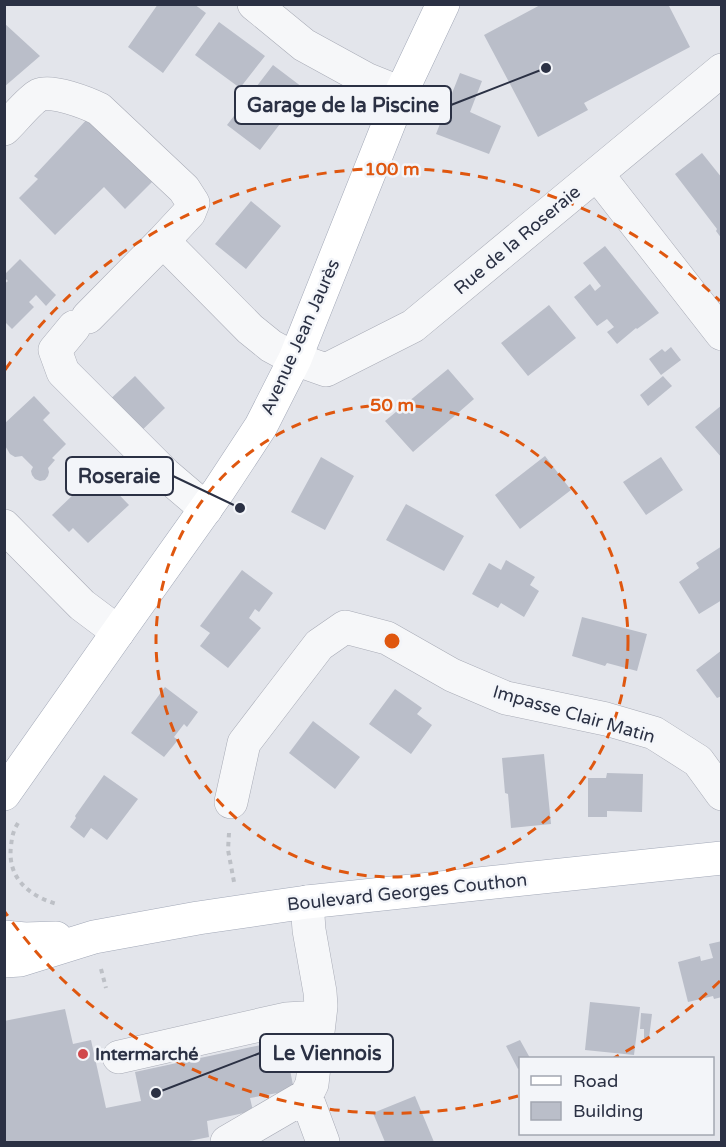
<svg xmlns="http://www.w3.org/2000/svg" width="726" height="1147" font-family="'Varela Round',sans-serif">
<style>
.building{fill:#babec9}
.lines{fill:none;stroke-linecap:round;stroke-linejoin:round}
.minor-casing{stroke:#a8abb6;stroke-width:34}
.major-casing{stroke:#a2a8b7;stroke-width:34}
.path{stroke:#bdc0c6;stroke-width:4;stroke-dasharray:4.5 4.5;stroke-linecap:butt}
.minor{stroke:#f6f7f9;stroke-width:33}
.major{stroke:#fff;stroke-width:33}
.ring{fill:none;stroke:#df570f;stroke-width:3;stroke-dasharray:10 8}
.poi-dot{fill:#d1484b;stroke:#f3f5f9;stroke-width:2}
.labels{text-anchor:middle;stroke-width:5;stroke-linejoin:round;paint-order:stroke}
.street-label{font-size:18px;fill:#2b3144;stroke:#f3f5f9}
.poi-label{font-size:18px;font-weight:bold;fill:#2b3144;stroke:#f3f5f9;text-anchor:start}
.centre{fill:#df570f;stroke:#f3f5f9;stroke-width:3}
.ring-label{font-size:18px;text-anchor:middle;font-weight:bold;fill:#df570f;stroke:#f3f5f9;stroke-width:5;stroke-linejoin:round;paint-order:stroke}
.leader{fill:none;stroke:#2b3144;stroke-width:2}
.callout-dot{fill:#2b3144;stroke:#f3f5f9;stroke-width:2}
.callout{fill:#f3f5f9;stroke:#2b3144;stroke-width:2}
.callout-label{font-size:20px;text-anchor:middle;font-weight:bold;fill:#2b3144}
</style>
<rect width="100%" height="100%" fill="#e3e5eb"/>
<path class="building" d="M 158,4 L 194,4 L 206,13 L 163,73 L 128,47 Z
M 542,4 L 668,4 L 690,47 L 584,103 L 588,110 L 538,137 L 484,35 Z
M 219,22 L 265,56 L 240,88 L 195,55 Z
M 4,23 L 40,56 L 4,87 Z
M 273,65 L 306,90 L 260,150 L 227,125 Z
M 460,73 L 482,81 L 470,112 L 501,126 L 489,154 L 436,134 Z
M 90,116 L 157,177 L 125,209 L 104,187 L 55,235 L 19,198 L 38,179 L 34,176 Z
M 702,153 L 722,178 L 722,239 L 716,231 L 717,229 L 675,174 Z
M 251,201 L 281,226 L 246,269 L 215,244 Z
M 605,246 L 659,313 L 637,329 L 636,328 L 617,344 L 607,332 L 614,327 L 607,319 L 597,326 L 574,297 L 590,284 L 595,291 L 601,286 L 583,263 Z
M 20,259 L 56,295 L 46,306 L 36,295 L 29,302 L 34,307 L 12,329 L 4,321 L 4,284 L 8,281 L 5,278 L 5,274 Z
M 549,305 L 576,338 L 528,376 L 501,343 Z
M 671,347 L 681,360 L 661,375 L 649,359 L 662,349 L 665,352 Z
M 448,369 L 474,399 L 413,452 L 385,421 Z
M 135,376 L 165,408 L 136,436 L 105,404 Z
M 663,376 L 672,386 L 648,406 L 640,395 Z
M 34,396 L 50,413 L 43,420 L 66,444 L 52,458 L 55,460 L 48,468 L 49,472 L 48,476 L 45,480 L 40,481 L 35,479 L 32,475 L 31,471 L 33,467 L 22,456 L 15,457 L 10,454 L 4,444 L 4,424 Z
M 722,405 L 722,458 L 695,427 Z
M 545,456 L 571,490 L 520,529 L 495,495 Z
M 321,457 L 354,476 L 325,530 L 291,512 Z
M 661,457 L 683,490 L 646,515 L 623,482 Z
M 97,472 L 129,505 L 88,543 L 73,528 L 69,532 L 52,515 Z
M 406,504 L 464,536 L 444,571 L 386,540 Z
M 722,546 L 722,600 L 699,614 L 679,582 L 699,568 L 696,563 Z
M 506,560 L 535,577 L 530,585 L 539,591 L 524,617 L 501,603 L 498,608 L 472,594 L 489,563 L 501,570 Z
M 242,570 L 273,593 L 259,612 L 255,609 L 249,618 L 261,628 L 228,668 L 200,646 L 210,633 L 200,626 Z
M 582,617 L 647,634 L 637,671 L 607,663 L 605,666 L 572,656 Z
M 722,650 L 722,696 L 717,698 L 696,670 Z
M 165,687 L 198,712 L 187,727 L 184,724 L 174,737 L 178,740 L 164,757 L 131,733 Z
M 395,689 L 422,708 L 417,714 L 432,725 L 411,754 L 369,724 Z
M 313,721 L 360,757 L 335,789 L 289,753 Z
M 544,754 L 551,824 L 511,828 L 508,794 L 505,793 L 502,758 Z
M 607,773 L 643,774 L 642,812 L 607,811 L 607,817 L 588,817 L 588,778 L 606,778 Z
M 104,775 L 138,799 L 107,840 L 91,828 L 84,838 L 70,827 L 76,818 L 75,816 Z
M 722,941 L 722,997 L 714,999 L 713,996 L 688,1002 L 678,962 L 700,956 L 701,961 L 713,958 L 709,944 Z
M 590,1002 L 640,1007 L 634,1055 L 585,1050 Z
M 65,1009 L 73,1044 L 91,1040 L 106,1108 L 141,1101 L 135,1072 L 284,1040 L 294,1090 L 250,1098 L 253,1111 L 207,1121 L 209,1137 L 184,1142 L 4,1142 L 4,1021 Z
M 641,1013 L 652,1014 L 649,1038 L 644,1038 L 644,1029 L 640,1029 Z
M 520,1040 L 530,1058 L 520,1058 L 520,1068 L 518,1069 L 506,1046 Z
M 415,1096 L 434,1142 L 385,1142 L 373,1113 Z"/>
<g class="lines">
<defs>
<path id="minor" d="M 254,4 L 304,45 L 366,79 L 401,93
M 4,129 C 13,121 29,100 39,95 C 51,89 87,103 99,109 L 184,189 L 193,203 L 189,213 L 163,241 L 88,317
M 597,174 L 722,334
M 163,241 L 250,329 L 271,346 L 295,359 L 326,370 L 413,326 L 722,70
M 74,327 L 55,350 L 63,372 L 165,474 L 206,509
M 4,526 L 82,605 L 118,632
M 231,802 L 244,743 L 319,645 L 345,627 L 387,638 L 452,675 L 506,698 L 606,719 L 654,733 L 698,761 L 722,794
M 307,902 L 309,930 L 320,992 L 321,1006 L 312,1084 L 306,1096 L 323,1142
M 119,1057 L 286,1019 L 319,1017
M 227,1142 L 306,1096"/>
<path id="major" d="M 4,794 L 118,632 L 219,490 L 261,426 L 295,359 L 401,93 L 443,4
M 4,937 L 25,939 L 56,938
M 4,961 L 20,960 L 94,937 L 198,918 L 307,902 L 722,858"/>
</defs>
<use href="#minor" class="minor-casing"/>
<use href="#major" class="major-casing"/>
<path class="path" d="M 18,823 C 13,831 12,837 11,846 C 7,878 29,896 57,904
M 229,833 L 228,850 L 234,882
M 101,969 L 106,988"/>
<use href="#minor" class="minor"/>
<use href="#major" class="major"/>
</g>
<g class="ring">
<circle cx="392" cy="641" r="236"/>
<path d="M720 981A472 472 0 0 1 614 1058M518 1096A472 472 0 0 1 5 912M5 370A472 472 0 0 1 720 301"/>
</g>
<circle class="poi-dot" cx="83" cy="1054" r="6"/>
<g class="labels">
<g class="street-label">
<text transform="translate(517 240) rotate(-40)" y="6">Rue de la Roseraie</text>
<text transform="translate(300 337) rotate(-66)" y="6">Avenue Jean Jaurès</text>
<text transform="translate(574 714) rotate(16)" y="6">Impasse Clair Matin</text>
<text transform="translate(407 892) rotate(-6)" y="6">Boulevard Georges Couthon</text>
</g>
<g class="poi-label">
<text x="95" y="1060">Intermarché</text>
</g>
</g>
<circle cx="392" cy="641" r="9" class="centre"/>
<g class="ring-label">
<text x="392" y="175">100 m</text>
<text x="392" y="411">50 m</text>
</g>
<path class="leader" d="M546 68L451 105M240 508L173 476M156 1093L260 1053"/>
<g class="callout-dot">
<circle cx="546" cy="68" r="6"/>
<circle cx="240" cy="508" r="6"/>
<circle cx="156" cy="1093" r="6"/>
</g>
<g class="callout">
<rect x="235" y="86" width="216" height="38" rx="6"/>
<rect x="66" y="457" width="107" height="38" rx="6"/>
<rect x="260" y="1034" width="133" height="38" rx="6"/>
</g>
<g class="callout-label">
<text x="343" y="112">Garage de la Piscine</text>
<text x="119" y="483">Roseraie</text>
<text x="327" y="1060">Le Viennois</text>
</g>
<rect width="726" height="1147" fill="none" stroke="#2b3144" stroke-width="12"/>
<rect x="519" y="1057" width="195" height="78" fill="#f3f5f9" stroke="#a3a7b1" stroke-width="1.5"/>
<rect x="531" y="1076" width="30" height="9" fill="#ffffff" stroke="#a3a7b1" stroke-width="1.5"/>
<text x="573" y="1087" font-size="18" fill="#2b3144">Road</text>
<rect x="531" y="1102" width="30" height="18" fill="#babec9" stroke="#a3a7b1" stroke-width="1.5"/>
<text x="573" y="1117" font-size="18" fill="#2b3144">Building</text>
</svg>
